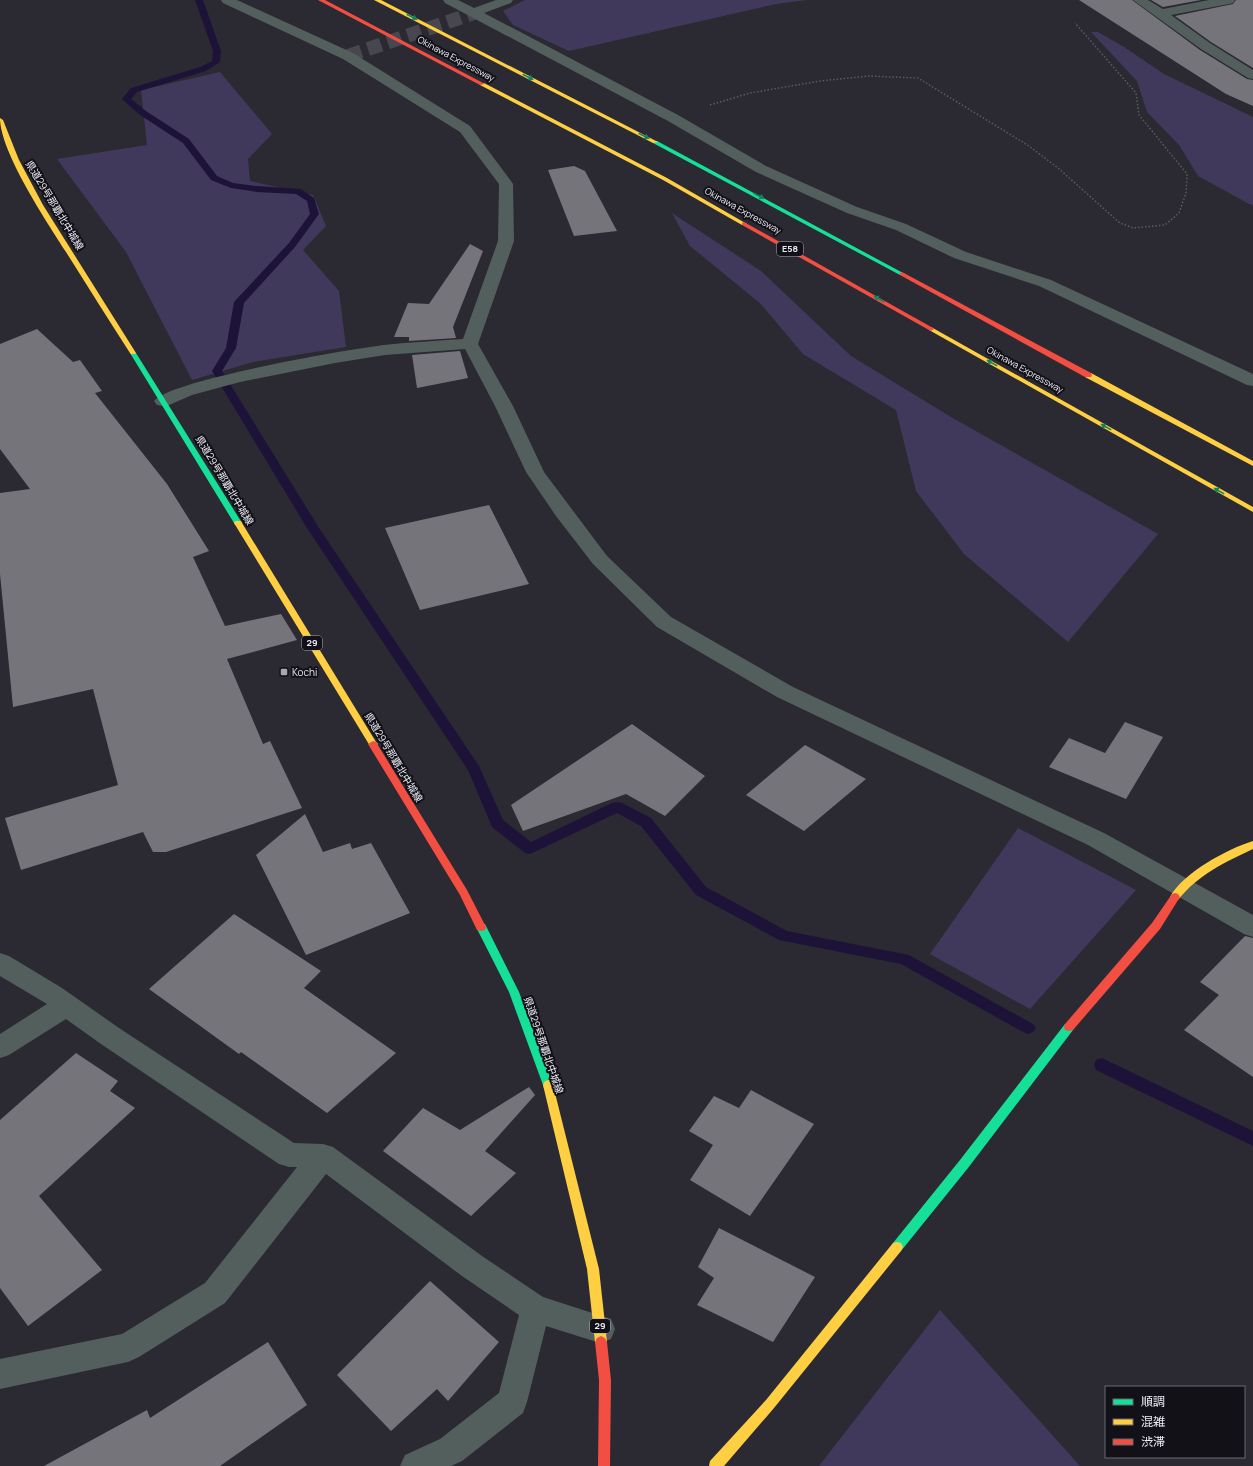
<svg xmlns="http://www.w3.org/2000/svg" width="1253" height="1466" font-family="Manrope,'Noto Sans JP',sans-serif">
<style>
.green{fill:#40395c}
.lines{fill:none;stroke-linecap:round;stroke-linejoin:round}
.stream{fill:#1d1339;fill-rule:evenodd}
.building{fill:#75747b}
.street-tunnel{stroke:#48474f;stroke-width:14;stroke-dasharray:14 7;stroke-linecap:butt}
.path{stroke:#565e5e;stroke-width:1.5;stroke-dasharray:1.5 2;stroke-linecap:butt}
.street{fill:#535f5d;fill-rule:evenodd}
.fast{fill:#16e098;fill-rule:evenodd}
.slow{fill:#ffcf43;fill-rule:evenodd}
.jam{fill:#f24e42;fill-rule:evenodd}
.oneway{fill:#14835e}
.poi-dot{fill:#a9a8b1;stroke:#111117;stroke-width:1.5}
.labels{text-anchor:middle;stroke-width:4;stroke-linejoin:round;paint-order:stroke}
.far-street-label{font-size:9px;fill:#edecf6;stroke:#111117}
.shield{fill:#111117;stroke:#abaab3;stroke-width:1}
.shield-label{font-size:9px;font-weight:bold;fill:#edecf6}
.street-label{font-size:10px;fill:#edecf6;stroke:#111117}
.poi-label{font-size:10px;fill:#edecf6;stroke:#111117;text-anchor:start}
</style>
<rect width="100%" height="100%" fill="#2b2a32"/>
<path class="green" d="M 525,0 L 807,0 L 776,4 L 569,51 L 513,25 L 503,11 Z
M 1091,32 L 1098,32 L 1124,47 L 1164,74 L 1253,117 L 1253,206 L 1198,176 L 1179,145 L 1147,112 L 1137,81 Z
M 220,72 L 272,134 L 248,159 L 250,181 L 313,195 L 326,226 L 303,250 L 339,291 L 346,347 L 253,362 L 192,380 L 126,252 L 57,159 L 147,145 L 141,90 Z
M 672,213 L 761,271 L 851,356 L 951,417 L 1158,534 L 1068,642 L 964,554 L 916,491 L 896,410 L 803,354 L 761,304 L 690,246 Z
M 1018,828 L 1136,890 L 1030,1009 L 930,954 Z
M 940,1310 L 1080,1466 L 819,1466 Z"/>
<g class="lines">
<path class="stream" d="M 195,0 L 203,0 L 221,51 L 220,62 L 206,71 L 137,92 L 131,99 L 146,111 L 189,139 L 217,176 L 233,183 L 257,186 L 301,189 L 314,198 L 319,214 L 295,247 L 244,303 L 236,348 L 222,371 L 319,528 L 479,766 L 503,820 L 531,842 L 612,803 L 617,802 L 622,803 L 651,818 L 706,887 L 787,931 L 909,955 L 1033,1024 L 1036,1028 L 1033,1032 L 1028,1034 L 1023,1032 L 901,964 L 779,940 L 696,895 L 641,826 L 617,813 L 530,854 L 525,853 L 492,827 L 468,770 L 307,528 L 212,371 L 226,348 L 234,302 L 289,243 L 310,214 L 307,201 L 296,194 L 257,192 L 231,188 L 211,180 L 183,143 L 140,115 L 122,99 L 131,88 L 200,67 L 212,61 L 213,51 Z
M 1102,1058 L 1253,1131 L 1253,1146 L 1096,1070 L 1094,1065 L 1096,1060 Z"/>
</g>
<path class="building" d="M 1079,0 L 1132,0 L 1200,50 L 1247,79 L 1253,80 L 1253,106 L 1226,94 Z
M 1151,0 L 1201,0 L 1163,7 Z
M 1236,0 L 1253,0 L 1253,68 L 1211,42 L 1175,16 L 1233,4 Z
M 574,166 L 585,171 L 617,231 L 574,236 L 548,170 Z
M 470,244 L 483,251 L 453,327 L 456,338 L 409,341 L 409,337 L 394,337 L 408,303 L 429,304 Z
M 37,329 L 73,362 L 80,360 L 102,391 L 95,393 L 167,484 L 209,551 L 193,557 L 225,626 L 281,614 L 297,640 L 227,659 L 263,744 L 270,741 L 302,808 L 166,852 L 153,852 L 143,832 L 21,870 L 5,818 L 118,785 L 93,689 L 13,707 L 0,574 L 0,493 L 30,489 L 0,449 L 0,344 Z
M 460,351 L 468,378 L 417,388 L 412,355 Z
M 489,505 L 529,584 L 420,610 L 385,528 Z
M 1125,722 L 1163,737 L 1126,799 L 1049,767 L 1069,738 L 1105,753 Z
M 632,724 L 705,776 L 665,816 L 626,794 L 523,831 L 511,805 Z
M 805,745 L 866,779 L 804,831 L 746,795 Z
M 305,814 L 323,852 L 350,843 L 352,849 L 371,843 L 410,913 L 306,955 L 256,855 Z
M 234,914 L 321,971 L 304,988 L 396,1053 L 327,1113 L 241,1052 L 239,1054 L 149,989 Z
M 1245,936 L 1253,938 L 1253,1077 L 1184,1030 L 1219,995 L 1200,982 Z
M 76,1053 L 118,1081 L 110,1091 L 135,1108 L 39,1196 L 102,1270 L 28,1326 L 0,1288 L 0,1120 Z
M 529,1087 L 535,1095 L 485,1151 L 516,1173 L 471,1216 L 383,1151 L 423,1108 L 460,1130 Z
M 751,1090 L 814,1124 L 750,1216 L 690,1180 L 713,1145 L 689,1131 L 714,1096 L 739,1108 Z
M 719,1228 L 815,1277 L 773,1342 L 697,1305 L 714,1278 L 698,1267 Z
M 430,1281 L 499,1342 L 448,1401 L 437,1389 L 391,1431 L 337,1375 Z
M 268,1342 L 307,1405 L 220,1466 L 44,1466 L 147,1410 L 150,1418 Z"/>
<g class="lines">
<path class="street-tunnel" d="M 348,56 L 474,13"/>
<path class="path" d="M 710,105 L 750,93 L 820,81 L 869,76 L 918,78 L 1029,146 L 1058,168 L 1120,223 L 1133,228 L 1165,225 L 1179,213 L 1186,193 L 1187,174 L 1139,115 L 1136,93 L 1075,23"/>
<path class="street" d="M 221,0 L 237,0 L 353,53 L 470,126 L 511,181 L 513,184 L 514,241 L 478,344 L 513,406 L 544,472 L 607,556 L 671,617 L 793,687 L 1104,833 L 1253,915 L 1253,937 L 1244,934 L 1088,845 L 777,697 L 657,627 L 593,564 L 556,516 L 526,472 L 495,406 L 465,349 L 385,355 L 335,363 L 240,382 L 192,395 L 169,405 L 163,406 L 157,405 L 154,401 C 169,380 350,349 384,345 C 410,342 437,341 463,339 L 498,241 L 499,184 L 460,132 L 343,59 L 223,3 Z
M 443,0 L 458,0 L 474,8 L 496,0 L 513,0 L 511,3 L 484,13 L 678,115 L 766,166 L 857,207 L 906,224 L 966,252 L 1051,280 L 1253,374 L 1253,386 L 1247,385 L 1039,286 L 954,258 L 896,230 L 847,213 L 756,172 L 668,121 L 445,3 Z
M 1133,0 L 1148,0 L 1163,9 L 1209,0 L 1235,0 L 1233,3 L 1229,4 L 1171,15 L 1210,43 L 1253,70 L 1253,79 L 1248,78 L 1201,49 Z
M 0,953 L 9,956 L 62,988 L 119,1028 L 294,1143 L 323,1144 L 333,1147 L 482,1256 L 543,1297 L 611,1319 L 615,1329 L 611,1339 L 600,1343 L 546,1326 L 527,1402 L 523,1413 L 462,1461 L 451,1466 L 400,1466 L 405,1455 L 440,1439 L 499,1393 L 519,1315 L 462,1276 L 326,1174 L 225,1303 L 139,1357 L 128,1362 L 0,1389 L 0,1359 L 122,1334 L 205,1283 L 297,1167 L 289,1167 L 279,1164 L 101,1044 L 66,1019 L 9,1055 L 0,1058 L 0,1034 L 47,1004 L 0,976 Z"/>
<path class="fast" d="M 653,141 L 657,141 L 905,274 L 900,275 L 653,143 Z
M 133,351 L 136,353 L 242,523 L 241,525 L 235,525 L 234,523 L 130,353 Z
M 481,923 L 485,924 L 519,992 L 553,1085 L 552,1088 L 548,1090 L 544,1088 L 543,1085 L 509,992 L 476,927 L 477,924 Z
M 1069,1023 L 1073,1024 L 1074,1027 L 1073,1030 L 968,1168 L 901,1251 L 897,1252 L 893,1251 L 891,1247 L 893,1243 L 960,1160 L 1065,1024 Z"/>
<path class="slow" d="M 374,0 L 381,0 L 658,142 L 653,143 Z
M 480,83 L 484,83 L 667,178 L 747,224 L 742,225 L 663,180 L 480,85 Z
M 0,118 L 3,120 L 19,160 L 43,205 L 136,353 L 135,354 L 131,354 L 130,353 C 108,319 87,285 66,252 C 47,222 0,152 0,118 Z
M 931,327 L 1253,507 L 1253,512 L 929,330 L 929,328 Z
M 1085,373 L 1091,373 L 1253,461 L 1253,466 L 1085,377 Z
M 235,521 L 241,521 L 242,523 L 376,742 L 378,744 L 376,746 L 370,746 L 234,523 Z
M 1253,841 L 1253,849 C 1225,862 1198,875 1178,900 L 1172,900 L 1170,897 C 1183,873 1227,849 1253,841 Z
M 548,1080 L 552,1082 L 553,1085 L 599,1269 L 607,1342 L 605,1346 L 601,1348 L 597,1346 L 595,1342 L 587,1269 L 543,1085 L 544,1082 Z
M 897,1242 L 901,1243 L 903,1247 L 901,1251 L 774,1408 L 724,1466 L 709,1466 L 710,1461 L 766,1400 L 893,1243 Z"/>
<path class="jam" d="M 318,0 L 325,0 L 485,84 L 480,85 Z
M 744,222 L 933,328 L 934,329 L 931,331 L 929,330 L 742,225 L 742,223 Z
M 902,272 L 1091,373 L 1092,375 L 1091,377 L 1085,377 L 900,275 L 899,274 Z
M 373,741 L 376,742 L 467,890 L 486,927 L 485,930 L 481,931 L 477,930 L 460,895 L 368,744 Z
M 1175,893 L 1178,894 L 1180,897 L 1160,929 L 1073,1030 L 1069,1031 L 1065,1030 L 1064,1027 L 1065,1024 L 1152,923 L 1172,894 Z
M 601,1336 L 605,1338 L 607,1342 L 611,1380 L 610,1466 L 598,1466 L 599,1380 L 595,1342 L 597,1338 Z"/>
</g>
<defs><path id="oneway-solid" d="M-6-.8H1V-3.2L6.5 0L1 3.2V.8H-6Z"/></defs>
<g class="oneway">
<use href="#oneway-solid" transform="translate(412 17) rotate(27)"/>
<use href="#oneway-solid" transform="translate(528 77) rotate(27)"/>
<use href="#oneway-solid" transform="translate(644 136) rotate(27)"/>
<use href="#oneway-solid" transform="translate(759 196) rotate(28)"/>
<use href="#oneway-solid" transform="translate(879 299) rotate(-151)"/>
<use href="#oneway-solid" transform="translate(992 363) rotate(-151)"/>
<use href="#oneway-solid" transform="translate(1106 427) rotate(-151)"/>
<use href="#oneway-solid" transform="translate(1219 491) rotate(-151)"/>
</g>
<rect class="poi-dot" x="280" y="668" width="8" height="8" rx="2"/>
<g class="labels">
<g class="far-street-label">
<text transform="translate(456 59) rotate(28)" y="3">Okinawa Expressway</text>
<text transform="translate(743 211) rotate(29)" y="3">Okinawa Expressway</text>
<text transform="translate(1025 370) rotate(29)" y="3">Okinawa Expressway</text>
</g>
<g class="shield">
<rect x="777" y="242" width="26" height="14" rx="3"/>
<rect x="302" y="636" width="20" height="14" rx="3"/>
<rect x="590" y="1319" width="20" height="14" rx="3"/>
</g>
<g class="shield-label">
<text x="790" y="252">E58</text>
<text x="312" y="646">29</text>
<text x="600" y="1329">29</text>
</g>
<g class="street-label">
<text transform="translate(55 205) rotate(59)" y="4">県道29号那覇北中城線</text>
<text transform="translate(225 480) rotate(59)" y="4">県道29号那覇北中城線</text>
<text transform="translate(394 757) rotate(59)" y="4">県道29号那覇北中城線</text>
<text transform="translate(544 1045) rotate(71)" y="4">県道29号那覇北中城線</text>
</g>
<g class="poi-label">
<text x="292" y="676">Kochi</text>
</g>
</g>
<rect x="1105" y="1386" width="140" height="72" fill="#111117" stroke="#696970"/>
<rect x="1113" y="1399" width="20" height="6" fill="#16e098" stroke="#696970"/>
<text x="1141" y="1406" font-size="12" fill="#edecf6">順調</text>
<rect x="1113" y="1419" width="20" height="6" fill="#ffcf43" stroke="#696970"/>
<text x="1141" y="1426" font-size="12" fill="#edecf6">混雑</text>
<rect x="1113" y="1439" width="20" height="6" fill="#f24e42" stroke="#696970"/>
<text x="1141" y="1446" font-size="12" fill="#edecf6">渋滞</text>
</svg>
